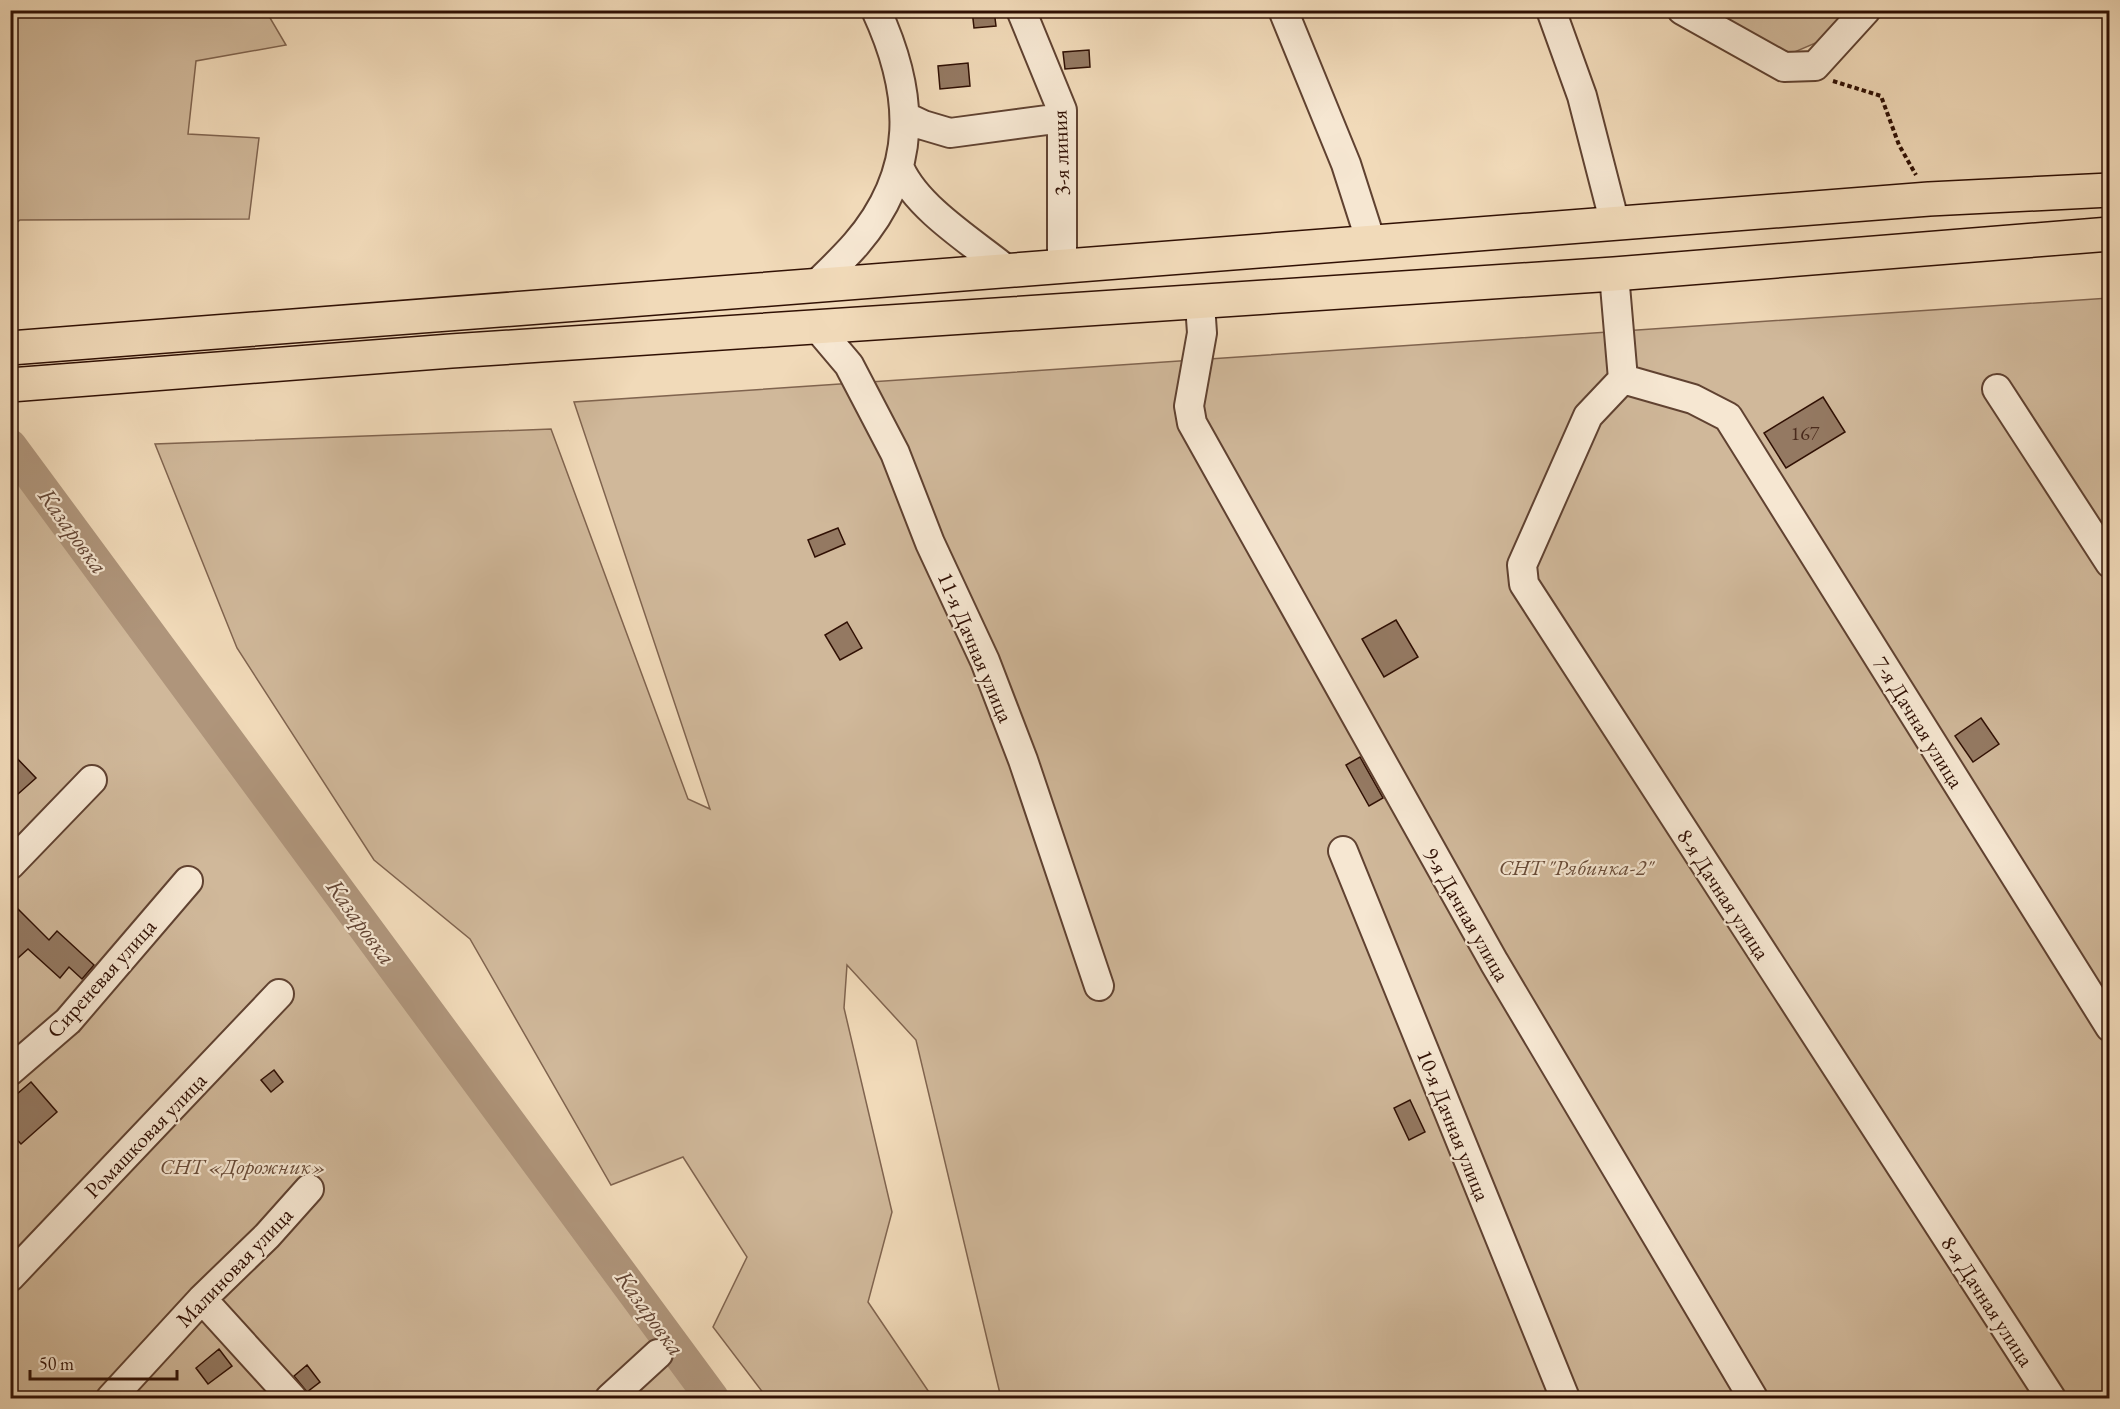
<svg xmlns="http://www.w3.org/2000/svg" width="2120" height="1409" font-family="'EB Garamond',serif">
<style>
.green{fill:#d0b89a;stroke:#80644f;stroke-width:1.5}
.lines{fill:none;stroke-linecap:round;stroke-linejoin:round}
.river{stroke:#af957b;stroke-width:34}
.building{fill:#947962;stroke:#301004;stroke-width:1.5}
.minor-casing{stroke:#604231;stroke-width:32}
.highway-casing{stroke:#301004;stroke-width:36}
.path{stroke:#301004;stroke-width:4;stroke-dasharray:4.5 3;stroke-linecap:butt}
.minor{stroke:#f6e7d2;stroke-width:28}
.highway{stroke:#f1dab9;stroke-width:33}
.labels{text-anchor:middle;stroke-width:4.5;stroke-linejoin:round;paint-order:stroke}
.number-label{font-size:20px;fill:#492a1c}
.street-label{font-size:22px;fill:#301004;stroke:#f6e7d2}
.park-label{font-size:22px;font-style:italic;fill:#684b38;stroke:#f6e7d2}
.water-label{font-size:24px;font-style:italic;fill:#634534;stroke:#f6e7d2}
</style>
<rect width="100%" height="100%" fill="#f1dab9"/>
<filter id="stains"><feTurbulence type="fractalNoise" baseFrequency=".00333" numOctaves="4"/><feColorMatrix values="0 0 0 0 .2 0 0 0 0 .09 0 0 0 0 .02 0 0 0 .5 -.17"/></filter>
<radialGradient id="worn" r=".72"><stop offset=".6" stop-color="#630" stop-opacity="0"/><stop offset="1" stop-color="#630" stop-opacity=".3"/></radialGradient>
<path class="green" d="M 11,10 L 266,11 L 286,45 L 196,61 L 188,134 L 259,138 L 249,219 L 20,220 L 11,227 Z
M 1706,11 L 1846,11 L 1825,39 L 1783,57 Z
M 2109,298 L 2109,1398 L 1001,1398 L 916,1040 L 847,965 L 844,1008 L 892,1212 L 868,1302 L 933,1398 L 767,1398 L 713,1327 L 747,1257 L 683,1157 L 611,1185 L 470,939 L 374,860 L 237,648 L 155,444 L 551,429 L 688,799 L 710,809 L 574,402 Z
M 11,462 L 706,1398 L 11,1398 Z"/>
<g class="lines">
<path class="river" d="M 10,446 L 712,1398"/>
</g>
<path class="building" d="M 972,10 L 994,10 L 996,26 L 974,28 Z
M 1089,50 L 1090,67 L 1065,69 L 1063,52 Z
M 968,63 L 970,86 L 940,89 L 938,66 Z
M 1823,397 L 1845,432 L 1786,468 L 1764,433 Z
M 838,528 L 845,544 L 815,557 L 808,540 Z
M 1396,620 L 1418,657 L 1384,677 L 1362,639 Z
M 847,622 L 862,648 L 840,660 L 825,635 Z
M 1981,718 L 1999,744 L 1973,762 L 1955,736 Z
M 10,751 L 36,778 L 18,794 L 10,786 Z
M 1360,757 L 1383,798 L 1369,806 L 1346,765 Z
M 10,901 L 49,940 L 57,931 L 94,965 L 82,979 L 69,967 L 60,978 L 28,949 L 10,965 Z
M 274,1070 L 283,1082 L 271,1092 L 261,1080 Z
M 31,1082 L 57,1112 L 21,1144 L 10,1132 L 10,1100 Z
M 1410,1100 L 1425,1132 L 1409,1140 L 1394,1108 Z
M 219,1349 L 232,1366 L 208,1384 L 196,1368 Z
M 307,1365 L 320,1382 L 307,1392 L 294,1376 Z"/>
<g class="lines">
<defs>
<path id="minor" d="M 1021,10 L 1062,110 L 1062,267
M 1283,10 L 1346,164 L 1371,242
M 1551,10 L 1582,96 L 1615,224
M 1682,10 L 1784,67 L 1815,66 L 1866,10
M 906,117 L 923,125 L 950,133 L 1062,118
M 900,169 C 918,209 974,243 1008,271
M 1614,274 L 1623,379
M 814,287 C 828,273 843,259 856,244 C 919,171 915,94 876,10
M 1200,304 L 1202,333 L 1189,406 L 1192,423 L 1494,962 L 1753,1398
M 816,326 L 849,365 L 895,453 L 930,543 L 985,661 L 1023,760 L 1099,986
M 1623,379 L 1588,416 L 1522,565 L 1524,584 L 2051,1398
M 1623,379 L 1693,399 L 1728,417 L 2110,1027
M 1997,389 L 2110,563
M 1343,851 L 1565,1398
M 10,865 L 92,780
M 10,1071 L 68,1021 L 188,881
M 10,1277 L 279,994
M 202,1299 L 292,1398
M 111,1398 L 202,1299 L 267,1236 L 309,1189
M 610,1398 L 658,1354"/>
<path id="highway" d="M 10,348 L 1929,199 L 2110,190
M 10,385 L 451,351 L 1614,274 L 2110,234"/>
</defs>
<use href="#minor" class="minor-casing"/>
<use href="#highway" class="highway-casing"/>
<path class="path" d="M 1833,81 L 1881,96 L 1899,145 L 1916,175"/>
<use href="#minor" class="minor"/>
<use href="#highway" class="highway"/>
</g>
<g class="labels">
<g class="number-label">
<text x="1805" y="440">167</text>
</g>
<g class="street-label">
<text transform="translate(1060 153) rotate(-92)" y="8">3-я линия</text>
<text transform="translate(976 647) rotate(67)" y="8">11-я Дачная улица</text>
<text transform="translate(1919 722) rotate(58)" y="8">7-я Дачная улица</text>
<text transform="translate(1724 894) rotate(57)" y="8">8-я Дачная улица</text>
<text transform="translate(1467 914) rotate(60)" y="8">9-я Дачная улица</text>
<text transform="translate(101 978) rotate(-48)" y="8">Сиреневая улица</text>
<text transform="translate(1454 1125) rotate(68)" y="8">10-я Дачная улица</text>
<text transform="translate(145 1135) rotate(-46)" y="8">Ромашковая улица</text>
<text transform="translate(234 1267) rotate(-46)" y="8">Малиновая улица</text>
<text transform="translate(1988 1301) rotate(57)" y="8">8-я Дачная улица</text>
</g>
<g class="park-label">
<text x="1576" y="875">СНТ "Рябинка-2"</text>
<text x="243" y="1174">СНТ «Дорожник»</text>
</g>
<g class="water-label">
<text transform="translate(73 531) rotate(54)" y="8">Казаровка</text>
<text transform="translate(361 922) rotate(54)" y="8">Казаровка</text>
<text transform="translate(650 1313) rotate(54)" y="8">Казаровка</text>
</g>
</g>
<rect width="2120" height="1409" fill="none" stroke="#f1dab9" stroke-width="36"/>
<rect x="12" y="12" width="2096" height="1385" fill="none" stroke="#301004" stroke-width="3"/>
<rect x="18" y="18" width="2084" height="1373" fill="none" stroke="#301004" stroke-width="1.5"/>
<path d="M30 1370v9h147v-9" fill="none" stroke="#301004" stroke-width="3"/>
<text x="39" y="1370" font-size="18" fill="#301004" stroke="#f6e7d2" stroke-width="4.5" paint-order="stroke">50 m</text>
<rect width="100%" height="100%" filter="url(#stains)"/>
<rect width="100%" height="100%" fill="url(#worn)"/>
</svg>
